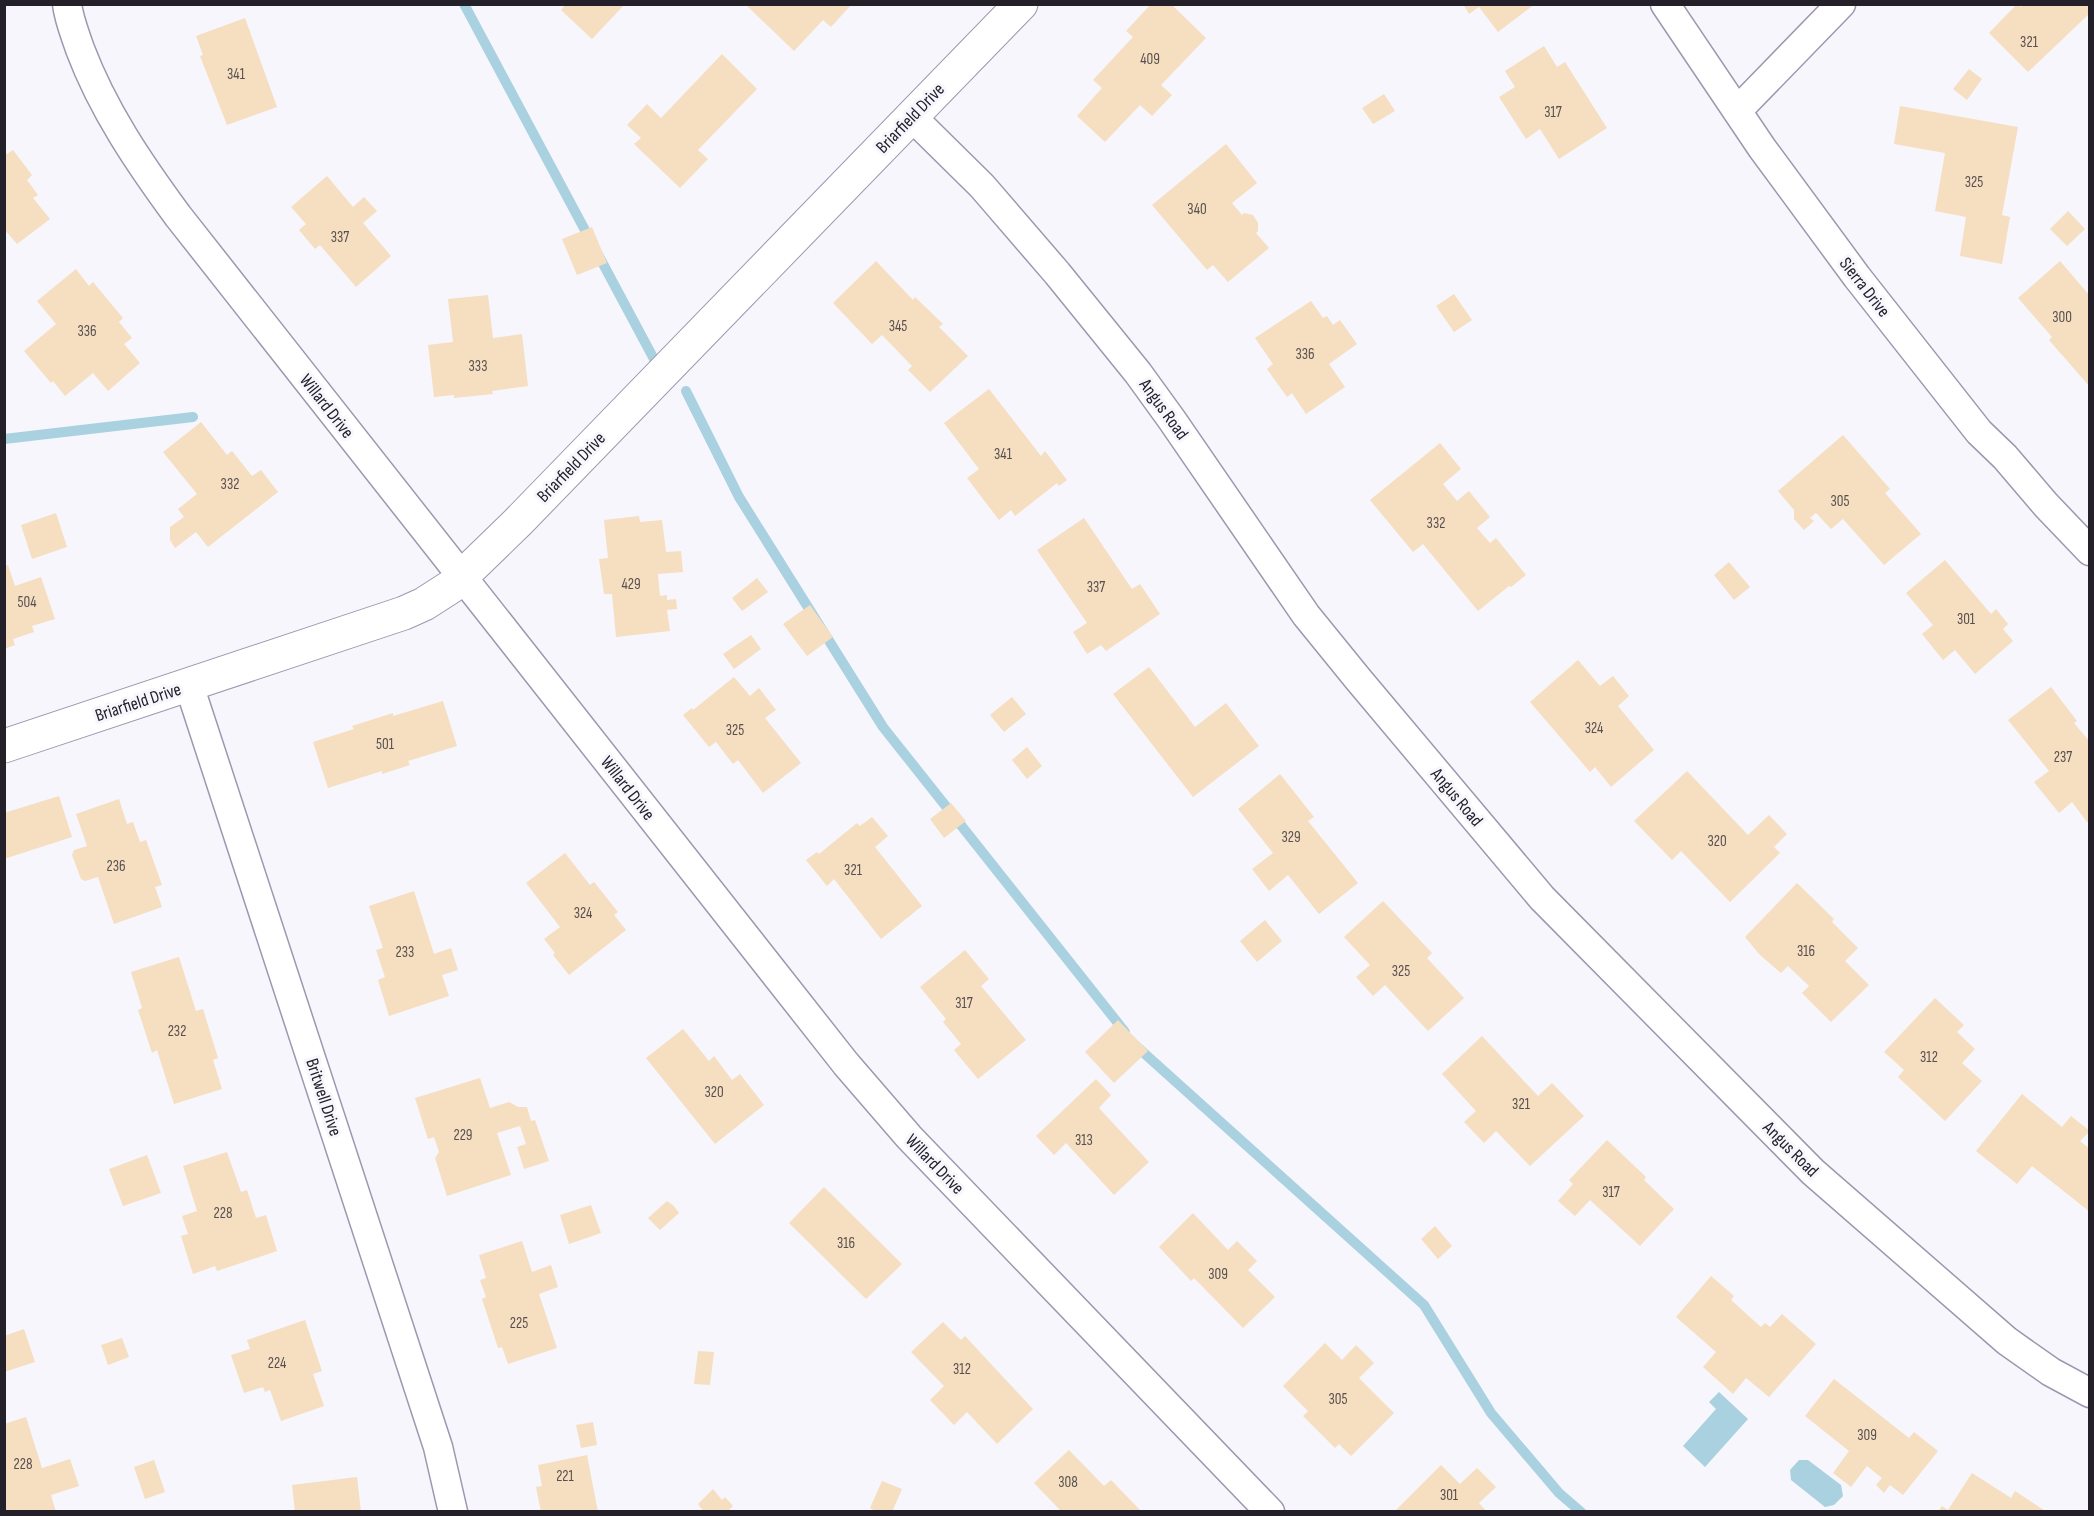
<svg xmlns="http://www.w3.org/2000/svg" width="2094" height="1516" font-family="'Sofia Sans Condensed',sans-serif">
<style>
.water{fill:#a9d1e0}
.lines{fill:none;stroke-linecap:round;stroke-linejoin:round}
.stream{stroke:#a9d1e0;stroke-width:10}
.building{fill:#f6dec0}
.minor-casing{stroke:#9d97b0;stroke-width:31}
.tertiary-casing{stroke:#9d97b0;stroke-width:35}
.minor{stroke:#fff;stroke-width:28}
.tertiary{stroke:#fff;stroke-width:33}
.labels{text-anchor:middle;stroke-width:6;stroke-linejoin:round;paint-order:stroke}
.number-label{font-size:15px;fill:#585050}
.street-label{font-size:18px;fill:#23202a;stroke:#f7f6fc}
</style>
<rect width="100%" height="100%" fill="#f7f6fc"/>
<path class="water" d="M 1719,1392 L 1748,1419 L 1705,1467 L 1683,1446 L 1716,1409 L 1709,1402 Z
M 1799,1460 L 1808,1460 L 1841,1485 L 1843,1496 L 1834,1505 L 1825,1507 L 1791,1480 L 1790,1470 Z"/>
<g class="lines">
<path class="stream" d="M 464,4 L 655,361
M 686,391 L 739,497 L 883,727 L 1125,1032
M 4,439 L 193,417
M 1135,1045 L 1424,1305 L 1491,1413 L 1559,1493 L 1581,1512"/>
</g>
<path class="building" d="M 566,4 L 625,4 L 592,39 L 561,10 Z
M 745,4 L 852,4 L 831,27 L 823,20 L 794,51 Z
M 1151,4 L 1171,4 L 1206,38 L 1161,85 L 1172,95 L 1152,116 L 1140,105 L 1105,142 L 1077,116 L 1102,88 L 1093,80 L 1133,37 L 1126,31 Z
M 1463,4 L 1535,4 L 1498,32 L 1479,7 L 1469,14 Z
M 2017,4 L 2021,7 L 2024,4 L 2090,4 L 2090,13 L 2028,72 L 1989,33 Z
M 245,18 L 277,107 L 227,125 L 200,56 L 203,55 L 196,36 Z
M 1544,46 L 1557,67 L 1565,62 L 1607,128 L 1559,159 L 1540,129 L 1526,139 L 1499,97 L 1515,87 L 1505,71 Z
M 722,54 L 757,89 L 698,150 L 708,159 L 680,188 L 634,144 L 641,138 L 627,125 L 647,104 L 661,118 Z
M 1969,69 L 1982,79 L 1967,100 L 1953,89 Z
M 1384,94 L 1395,111 L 1373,124 L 1362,108 Z
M 1900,106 L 2018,127 L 2002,215 L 2010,217 L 2002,264 L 1960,256 L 1966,217 L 1935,211 L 1945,153 L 1894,144 Z
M 1226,144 L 1257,183 L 1232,203 L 1242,215 L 1244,213 L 1253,215 L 1258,223 L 1258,231 L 1256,233 L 1269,248 L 1228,282 L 1213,265 L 1207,270 L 1152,205 Z
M 13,150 L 32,175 L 27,180 L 38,195 L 33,198 L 50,219 L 17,244 L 4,229 L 4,151 L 7,154 Z
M 327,176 L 353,207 L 364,197 L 377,211 L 363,223 L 391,256 L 356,287 L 320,245 L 315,249 L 299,230 L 306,224 L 291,207 Z
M 2068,211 L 2085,229 L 2067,246 L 2050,229 Z
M 592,227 L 607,263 L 577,275 L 562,239 Z
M 876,261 L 913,300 L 915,297 L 943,324 L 939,327 L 968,356 L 930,392 L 908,370 L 912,366 L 882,335 L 872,344 L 833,303 Z
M 2060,261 L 2090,296 L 2090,387 L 2049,340 L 2052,337 L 2018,298 Z
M 76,269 L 89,286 L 93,282 L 123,318 L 119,322 L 132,338 L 124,344 L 140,363 L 108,391 L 93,373 L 65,396 L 53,381 L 51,383 L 24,351 L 56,324 L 37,301 Z
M 1454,294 L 1472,320 L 1454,332 L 1436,306 Z
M 488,295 L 493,338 L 522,334 L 528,386 L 492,391 L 493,394 L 454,398 L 454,395 L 434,397 L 428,345 L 453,342 L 448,299 Z
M 1311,301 L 1323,318 L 1327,316 L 1333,325 L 1340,320 L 1357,344 L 1329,364 L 1345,387 L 1306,414 L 1292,393 L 1287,397 L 1267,369 L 1273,364 L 1255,338 Z
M 989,389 L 1041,456 L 1045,451 L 1067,480 L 1059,486 L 1057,483 L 1015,516 L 1011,510 L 999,520 L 967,478 L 979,469 L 944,423 Z
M 201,422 L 227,455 L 232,451 L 252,476 L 261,470 L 278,492 L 208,547 L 196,532 L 175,548 L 170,540 L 170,527 L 184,517 L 178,509 L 197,494 L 163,452 Z
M 1843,435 L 1890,489 L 1885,493 L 1921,534 L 1884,565 L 1843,519 L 1831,529 L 1816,513 L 1810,518 L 1814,521 L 1804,530 L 1794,519 L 1794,510 L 1778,491 Z
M 1440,443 L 1461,469 L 1443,484 L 1457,501 L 1469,491 L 1490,517 L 1477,528 L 1490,543 L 1496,538 L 1526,575 L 1511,587 L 1509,586 L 1478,611 L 1423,544 L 1413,552 L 1370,500 Z
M 56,513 L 67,547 L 32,559 L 21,525 Z
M 639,516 L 640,522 L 662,520 L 666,552 L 681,551 L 683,572 L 658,574 L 660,596 L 667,595 L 667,600 L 676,599 L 677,609 L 667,610 L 670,631 L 616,637 L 612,594 L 604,594 L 599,559 L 608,558 L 604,520 Z
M 1084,518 L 1132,589 L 1140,584 L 1160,614 L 1106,651 L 1101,645 L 1087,654 L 1073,632 L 1087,623 L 1037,550 Z
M 1945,560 L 1991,614 L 1996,609 L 2008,624 L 2003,629 L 2013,641 L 1975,674 L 1955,650 L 1943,660 L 1922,634 L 1933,625 L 1906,593 Z
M 1729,562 L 1750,587 L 1734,600 L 1714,575 Z
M 8,565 L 15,586 L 41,577 L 55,619 L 32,626 L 34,632 L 13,639 L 15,645 L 4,649 L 4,566 Z
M 757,578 L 768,592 L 742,611 L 732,598 Z
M 810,605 L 833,637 L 807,656 L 783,624 Z
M 751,635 L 761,649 L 734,669 L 723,654 Z
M 1578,660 L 1600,686 L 1613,676 L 1629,696 L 1618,706 L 1654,750 L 1611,787 L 1595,767 L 1590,772 L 1530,702 Z
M 1149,667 L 1195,727 L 1226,703 L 1259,746 L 1193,797 L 1113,694 Z
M 734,677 L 750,696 L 759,688 L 776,710 L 765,718 L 801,763 L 763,793 L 738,760 L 733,764 L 716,742 L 709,747 L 683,715 L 692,708 L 693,710 Z
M 2051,687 L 2077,721 L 2074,723 L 2090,742 L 2090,821 L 2087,822 L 2072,802 L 2059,813 L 2034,782 L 2049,771 L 2008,720 Z
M 1012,697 L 1026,714 L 1004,732 L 990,715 Z
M 443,701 L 457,746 L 408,761 L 410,765 L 382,774 L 382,771 L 328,788 L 313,742 L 354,729 L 352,726 L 393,713 L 393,716 Z
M 1027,747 L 1042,766 L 1027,779 L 1012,760 Z
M 1687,771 L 1748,835 L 1769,815 L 1787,834 L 1774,847 L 1780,853 L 1730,902 L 1681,851 L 1672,860 L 1634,821 Z
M 1280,774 L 1314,817 L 1308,821 L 1358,883 L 1319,914 L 1288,875 L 1269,891 L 1252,869 L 1273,853 L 1238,809 Z
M 59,796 L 72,837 L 4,859 L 4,813 Z
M 119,799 L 127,824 L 133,822 L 140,842 L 146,840 L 162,885 L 155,887 L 162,907 L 114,924 L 98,877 L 85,881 L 81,879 L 72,855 L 74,850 L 87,846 L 76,814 Z
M 951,803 L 966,821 L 944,838 L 930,819 Z
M 872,817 L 888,836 L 875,847 L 922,906 L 881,939 L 834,879 L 827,886 L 806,860 L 817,852 L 819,854 L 857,823 L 860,826 Z
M 565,853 L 590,885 L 594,882 L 618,912 L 614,915 L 626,930 L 569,975 L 553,955 L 555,953 L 544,939 L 560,927 L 526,883 Z
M 1797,883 L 1834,919 L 1832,922 L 1858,948 L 1845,961 L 1869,985 L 1831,1022 L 1802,993 L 1809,986 L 1788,966 L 1781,973 L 1760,955 L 1745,937 Z
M 414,891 L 434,954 L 451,948 L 458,970 L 442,975 L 449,996 L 389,1016 L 378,980 L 385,977 L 376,950 L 383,948 L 369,906 Z
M 1383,901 L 1432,953 L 1427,958 L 1464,998 L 1428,1031 L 1385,985 L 1373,996 L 1356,977 L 1370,965 L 1344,937 Z
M 1265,920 L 1282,941 L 1257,962 L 1240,941 Z
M 965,950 L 989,979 L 981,986 L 1026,1040 L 978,1079 L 954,1050 L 961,1044 L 943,1022 L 946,1019 L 920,987 Z
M 179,957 L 196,1011 L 203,1009 L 218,1058 L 213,1060 L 222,1089 L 174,1104 L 157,1050 L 152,1053 L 138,1010 L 142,1008 L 131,972 Z
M 1935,998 L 1964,1025 L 1957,1032 L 1975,1049 L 1962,1063 L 1982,1081 L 1945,1121 L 1898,1077 L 1904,1070 L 1884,1052 Z
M 1118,1020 L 1148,1051 L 1114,1083 L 1085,1052 Z
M 683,1029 L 709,1061 L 714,1056 L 732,1080 L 740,1074 L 764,1105 L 715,1144 L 646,1058 Z
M 1482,1036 L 1538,1096 L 1552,1083 L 1584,1116 L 1530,1166 L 1496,1131 L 1484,1143 L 1464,1122 L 1476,1111 L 1442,1074 Z
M 480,1078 L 490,1108 L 509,1102 L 518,1107 L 527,1107 L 531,1121 L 535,1120 L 549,1161 L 524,1169 L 517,1147 L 526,1144 L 520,1126 L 497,1133 L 511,1175 L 447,1196 L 435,1158 L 439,1152 L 434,1137 L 428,1139 L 415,1098 Z
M 1096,1079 L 1111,1095 L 1099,1108 L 1149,1162 L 1114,1195 L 1066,1143 L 1054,1155 L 1036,1136 Z
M 2022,1094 L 2062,1127 L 2071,1116 L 2090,1131 L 2080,1141 L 2090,1149 L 2090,1212 L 2032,1166 L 2017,1184 L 1976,1151 Z
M 1607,1140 L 1646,1177 L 1644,1180 L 1674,1209 L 1640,1246 L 1590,1200 L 1575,1216 L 1558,1201 L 1573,1184 L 1569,1180 Z
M 227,1152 L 241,1192 L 247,1190 L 256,1218 L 266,1215 L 277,1251 L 217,1271 L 215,1266 L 193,1274 L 181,1236 L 188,1234 L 182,1216 L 197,1211 L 183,1166 Z
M 147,1155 L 161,1193 L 123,1206 L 109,1169 Z
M 824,1187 L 902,1264 L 866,1299 L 789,1223 Z
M 667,1201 L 674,1206 L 679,1213 L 660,1230 L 648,1218 Z
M 591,1205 L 601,1233 L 569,1244 L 560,1215 Z
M 1193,1213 L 1228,1250 L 1237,1241 L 1257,1261 L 1248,1270 L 1275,1297 L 1243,1328 L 1194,1278 L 1191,1281 L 1159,1247 Z
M 1435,1226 L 1452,1246 L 1438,1259 L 1421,1239 Z
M 522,1241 L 532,1272 L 551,1265 L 558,1287 L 539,1294 L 557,1348 L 508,1364 L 502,1347 L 498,1348 L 482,1299 L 486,1297 L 480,1280 L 486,1278 L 479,1255 Z
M 1711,1276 L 1734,1296 L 1731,1300 L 1761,1327 L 1765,1323 L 1770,1327 L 1782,1314 L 1816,1344 L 1769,1397 L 1746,1378 L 1733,1394 L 1703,1367 L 1716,1352 L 1676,1317 Z
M 305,1320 L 322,1371 L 313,1374 L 324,1406 L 281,1421 L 270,1390 L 265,1392 L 263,1387 L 244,1393 L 231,1355 L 250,1349 L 247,1340 Z
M 943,1322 L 961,1340 L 965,1336 L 1033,1409 L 997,1444 L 967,1412 L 954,1425 L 930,1400 L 944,1386 L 911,1352 Z
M 24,1329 L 35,1362 L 4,1372 L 4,1336 Z
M 122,1338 L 129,1357 L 108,1365 L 101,1345 Z
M 1325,1343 L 1342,1360 L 1356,1345 L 1374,1363 L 1359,1378 L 1394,1413 L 1351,1456 L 1339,1444 L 1335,1448 L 1303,1416 L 1308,1411 L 1283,1386 Z
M 698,1351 L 714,1352 L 710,1385 L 694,1384 Z
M 1834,1379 L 1909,1438 L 1914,1432 L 1938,1451 L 1903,1495 L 1890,1485 L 1884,1493 L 1876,1485 L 1882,1478 L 1867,1466 L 1851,1487 L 1833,1473 L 1849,1451 L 1805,1416 Z
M 26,1417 L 42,1468 L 70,1459 L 79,1486 L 51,1495 L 56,1512 L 4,1512 L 4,1424 Z
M 593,1422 L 597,1445 L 581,1448 L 576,1425 Z
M 1069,1450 L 1104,1486 L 1111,1480 L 1142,1512 L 1062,1512 L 1034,1483 Z
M 587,1455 L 598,1512 L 541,1512 L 536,1487 L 542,1486 L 538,1465 Z
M 154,1460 L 165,1492 L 145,1499 L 134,1467 Z
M 1441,1465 L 1460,1484 L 1477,1468 L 1496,1487 L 1479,1503 L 1487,1512 L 1394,1512 Z
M 1972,1473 L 2011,1498 L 2015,1491 L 2047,1512 L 1938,1512 L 1942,1506 L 1948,1510 Z
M 357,1477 L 361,1512 L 295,1512 L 292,1485 Z
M 882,1481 L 902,1489 L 892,1512 L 877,1512 L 870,1508 Z
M 713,1489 L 722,1500 L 725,1497 L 733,1506 L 727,1512 L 704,1512 L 698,1504 Z"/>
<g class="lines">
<defs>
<path id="minor" d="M 67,4 C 69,20 75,34 80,49 C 103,110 139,163 178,216 L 846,1064 L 909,1137 L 1270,1512
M 1665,4 L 1762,148 L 1857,277 L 1979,432 L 2005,457 L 2046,505 L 2090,551
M 1737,111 L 1841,4
M 912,117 L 982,186 L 1057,273 L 1138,373 L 1172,420 L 1306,615 L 1358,679 L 1542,898 L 1813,1172 L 2007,1341 L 2051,1372 L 2090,1393
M 189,685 L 438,1447 L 453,1512"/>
<path id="tertiary" d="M 4,746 L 404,613 L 424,604 L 452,586 L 518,522 L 1021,4"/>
</defs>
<use href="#minor" class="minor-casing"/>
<use href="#tertiary" class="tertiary-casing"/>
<use href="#minor" class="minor"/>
<use href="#tertiary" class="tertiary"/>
</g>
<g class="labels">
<g class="number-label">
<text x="2029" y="47">321</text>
<text x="1150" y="64">409</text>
<text x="236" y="79">341</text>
<text x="1553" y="117">317</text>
<text x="1974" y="187">325</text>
<text x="1197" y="214">340</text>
<text x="340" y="242">337</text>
<text x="2062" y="322">300</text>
<text x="898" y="331">345</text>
<text x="87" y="336">336</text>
<text x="1305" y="359">336</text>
<text x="478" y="371">333</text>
<text x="1003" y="459">341</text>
<text x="230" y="489">332</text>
<text x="1840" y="506">305</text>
<text x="1436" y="528">332</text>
<text x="631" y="589">429</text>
<text x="1096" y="592">337</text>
<text x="27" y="607">504</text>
<text x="1966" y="624">301</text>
<text x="1594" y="733">324</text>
<text x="735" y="735">325</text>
<text x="385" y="749">501</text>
<text x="2063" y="762">237</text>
<text x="1291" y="842">329</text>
<text x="1717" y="846">320</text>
<text x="116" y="871">236</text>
<text x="853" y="875">321</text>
<text x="583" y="918">324</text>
<text x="1806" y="956">316</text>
<text x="405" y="957">233</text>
<text x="1401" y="976">325</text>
<text x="964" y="1008">317</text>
<text x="177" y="1036">232</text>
<text x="1929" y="1062">312</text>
<text x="714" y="1097">320</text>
<text x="1521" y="1109">321</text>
<text x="463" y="1140">229</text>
<text x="1084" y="1145">313</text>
<text x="1611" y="1197">317</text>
<text x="223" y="1218">228</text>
<text x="846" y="1248">316</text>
<text x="1218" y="1279">309</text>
<text x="519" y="1328">225</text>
<text x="277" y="1368">224</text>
<text x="962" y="1374">312</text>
<text x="1338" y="1404">305</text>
<text x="1867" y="1440">309</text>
<text x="23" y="1469">228</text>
<text x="565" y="1481">221</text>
<text x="1068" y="1487">308</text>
<text x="1449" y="1500">301</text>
</g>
<g class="street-label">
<text transform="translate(910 118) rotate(-46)" y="6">Briarfield Drive</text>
<text transform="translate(1865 287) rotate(52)" y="6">Sierra Drive</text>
<text transform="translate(327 406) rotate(52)" y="6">Willard Drive</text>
<text transform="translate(1164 409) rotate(54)" y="6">Angus Road</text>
<text transform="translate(571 467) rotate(-46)" y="6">Briarfield Drive</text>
<text transform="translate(138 702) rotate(-18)" y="6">Briarfield Drive</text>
<text transform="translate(628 788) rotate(52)" y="6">Willard Drive</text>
<text transform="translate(1457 797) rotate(50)" y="6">Angus Road</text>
<text transform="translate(324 1097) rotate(72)" y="6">Britwell Drive</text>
<text transform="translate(1791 1149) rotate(45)" y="6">Angus Road</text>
<text transform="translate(935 1164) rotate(46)" y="6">Willard Drive</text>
</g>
</g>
<rect width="2094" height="1516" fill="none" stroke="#23202a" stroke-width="12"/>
</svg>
